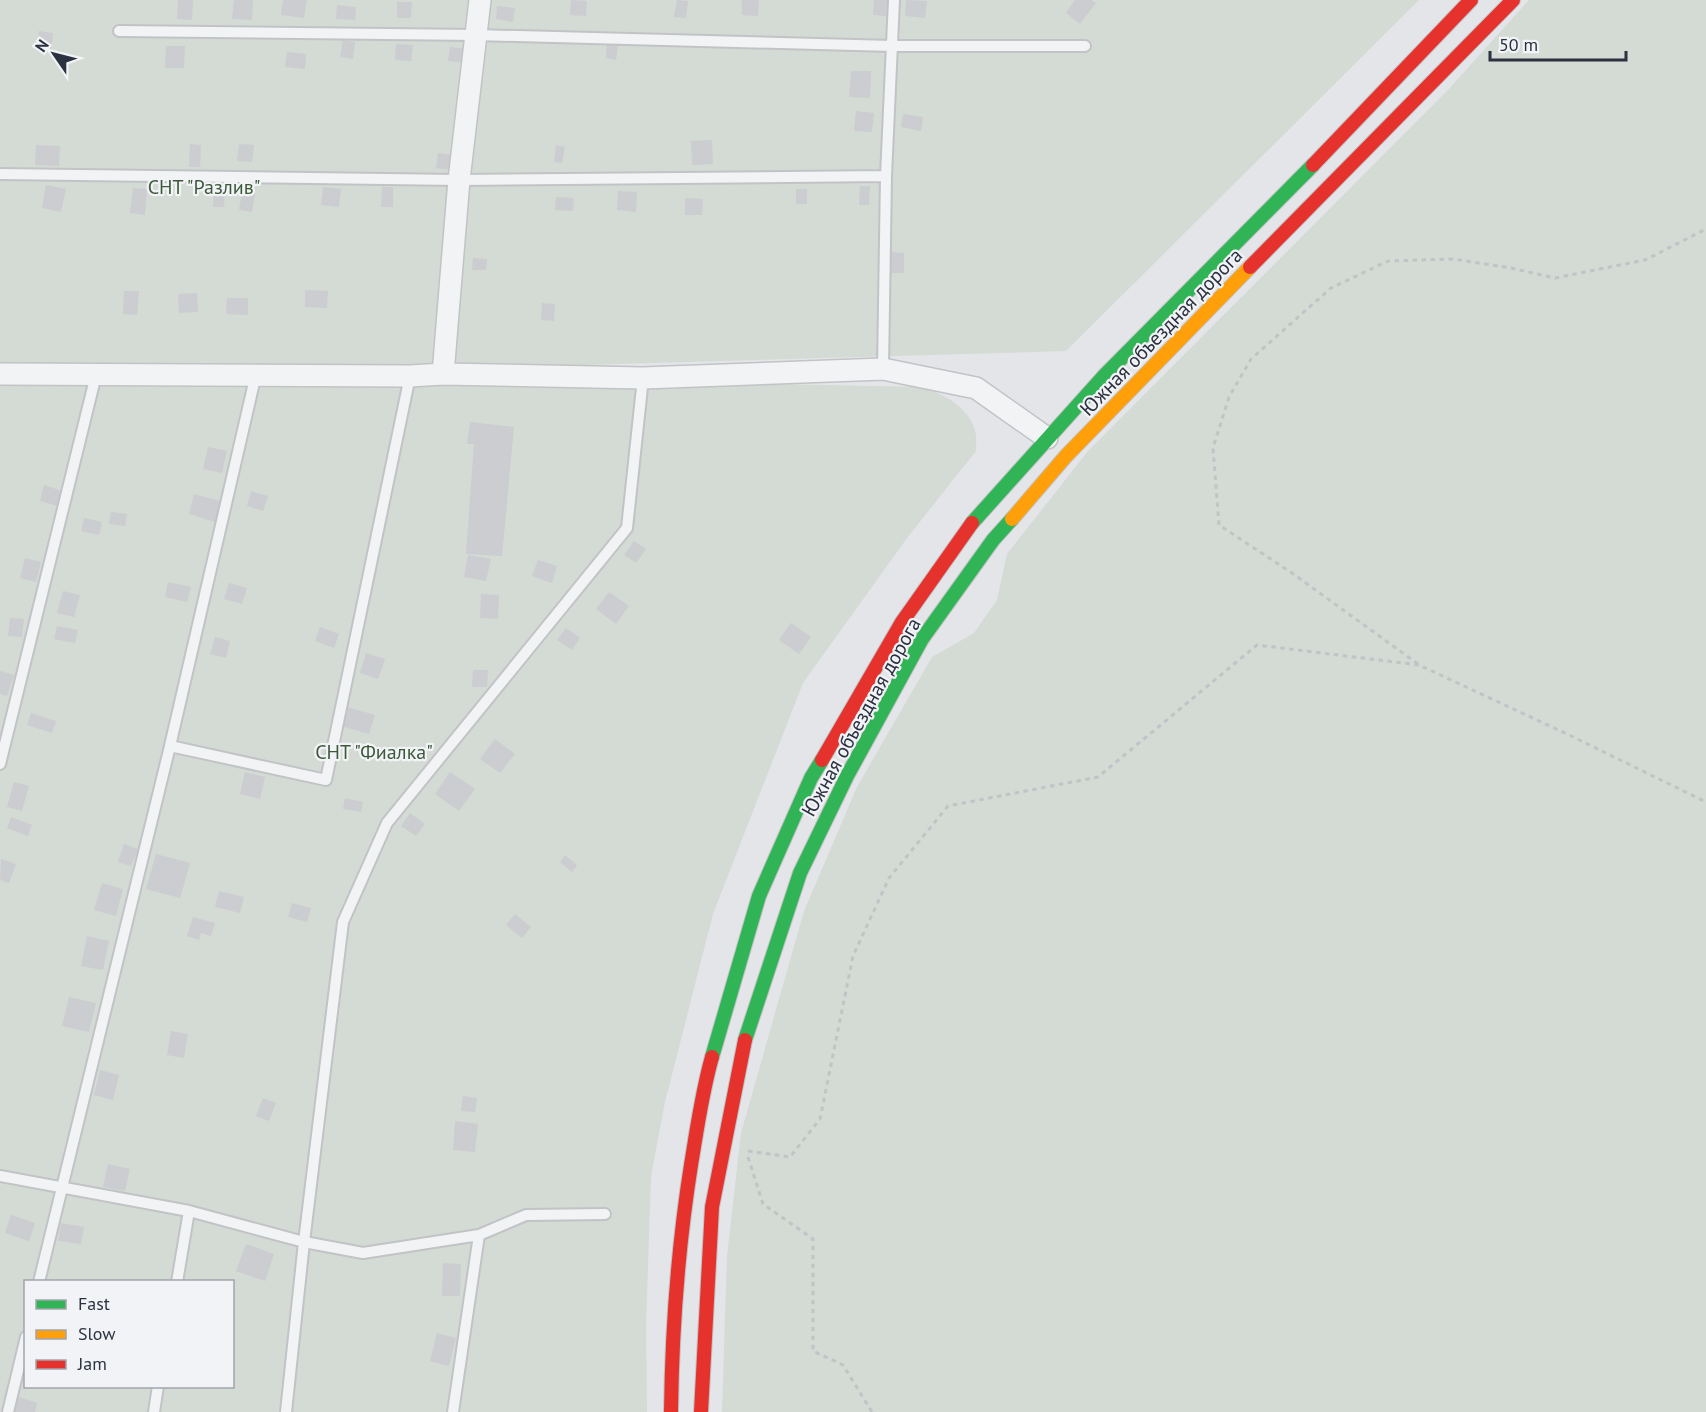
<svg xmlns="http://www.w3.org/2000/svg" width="1706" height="1412" font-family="'PT Sans',sans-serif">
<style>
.green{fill:#d3dbd4;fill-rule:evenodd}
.building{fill:#cbcdd0}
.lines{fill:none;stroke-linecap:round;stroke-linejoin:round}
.lane-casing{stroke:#c1c3c6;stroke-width:14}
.street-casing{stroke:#c1c3c6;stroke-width:24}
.fast-casing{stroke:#c0c2c5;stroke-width:16}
.slow-casing{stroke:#c0c2c5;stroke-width:16}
.jam-casing{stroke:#c0c2c5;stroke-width:16}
.path{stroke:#c2c3c7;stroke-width:3;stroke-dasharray:4.5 4.5;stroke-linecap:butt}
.lane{stroke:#f2f3f4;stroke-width:10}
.street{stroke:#f2f3f4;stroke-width:21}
.fast{stroke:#30b455;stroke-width:14}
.slow{stroke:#ff9f0a;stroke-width:14}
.jam{stroke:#e5322d;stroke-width:14}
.labels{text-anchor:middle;stroke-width:4.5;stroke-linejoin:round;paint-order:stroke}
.park-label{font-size:20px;fill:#3d593a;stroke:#f1f3f6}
.street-label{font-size:20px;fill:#2b313f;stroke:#f1f3f6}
</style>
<rect width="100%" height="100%" fill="#e3e5e8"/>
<path class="green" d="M 0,0 L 1419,0 L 1066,351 L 275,374 L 921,387 C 942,394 965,404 974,427 C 977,434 976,444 976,451 L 907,538 L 803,683 L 713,914 L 665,1102 L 651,1176 L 646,1325 L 647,1412 L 0,1412 ZM 26,1282 L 232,1282 L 232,1386 L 26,1386 Z
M 1529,0 L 1706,0 L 1706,1412 L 722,1412 L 727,1257 L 741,1133 L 804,911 L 857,787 L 932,657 L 974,633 L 997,600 L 1007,554 L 1088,451 L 1448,90 Z"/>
<path class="building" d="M 178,0 L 193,0 L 192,20 L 177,19 Z
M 234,0 L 253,0 L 252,20 L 232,19 Z
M 283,0 L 307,0 L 304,18 L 281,15 Z
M 571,0 L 587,1 L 586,16 L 570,15 Z
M 677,0 L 688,1 L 686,18 L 674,17 Z
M 742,0 L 759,0 L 758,16 L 742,15 Z
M 874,0 L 888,0 L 886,16 L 873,15 Z
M 906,0 L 927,1 L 925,18 L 905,16 Z
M 1075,0 L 1091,0 L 1096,3 L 1080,24 L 1066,13 Z
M 397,2 L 412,2 L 411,18 L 397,18 Z
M 337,5 L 356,7 L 355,20 L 336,19 Z
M 497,6 L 515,8 L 513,22 L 496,19 Z
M 39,31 L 53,33 L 51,52 L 37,51 Z
M 343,40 L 355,42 L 353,59 L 340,57 Z
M 396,44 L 413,45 L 411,61 L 395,60 Z
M 607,44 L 618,45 L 616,60 L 606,58 Z
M 166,46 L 185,46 L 184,68 L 165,68 Z
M 450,47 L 467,49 L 466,63 L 448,61 Z
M 287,52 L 306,54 L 305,69 L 285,67 Z
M 851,71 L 871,71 L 870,98 L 849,97 Z
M 856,111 L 874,113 L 872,132 L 854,131 Z
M 903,114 L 923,117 L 921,131 L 901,127 Z
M 712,140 L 713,164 L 692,165 L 691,141 Z
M 190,144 L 201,145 L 200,167 L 189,167 Z
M 239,144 L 254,145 L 252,162 L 237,161 Z
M 36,145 L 60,146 L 59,166 L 35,165 Z
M 556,145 L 565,147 L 562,163 L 554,162 Z
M 438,153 L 454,155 L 452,170 L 436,168 Z
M 46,185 L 66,189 L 61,212 L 42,208 Z
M 860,186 L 870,186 L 869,205 L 859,205 Z
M 323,187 L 341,189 L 339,207 L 321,205 Z
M 382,187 L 393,187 L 393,207 L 381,207 Z
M 133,188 L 147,189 L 145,215 L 130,213 Z
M 214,189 L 225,189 L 224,207 L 213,207 Z
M 796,189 L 807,189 L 807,204 L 796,204 Z
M 618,191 L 637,192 L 636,212 L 617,210 Z
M 242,192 L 255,194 L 252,212 L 239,210 Z
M 556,197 L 574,198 L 573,211 L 555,210 Z
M 685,198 L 703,199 L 702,215 L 685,215 Z
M 890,252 L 904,253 L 904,273 L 890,273 Z
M 473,258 L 487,259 L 486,270 L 472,270 Z
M 305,290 L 328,291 L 327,308 L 305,307 Z
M 124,291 L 139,291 L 137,315 L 123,314 Z
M 197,293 L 198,312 L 179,313 L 178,294 Z
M 227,298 L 248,298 L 248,315 L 226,314 Z
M 542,303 L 555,304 L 554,321 L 541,320 Z
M 470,422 L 514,427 L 502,556 L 466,554 L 474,444 L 467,444 Z
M 208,447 L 227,451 L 222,473 L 203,469 Z
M 44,485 L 62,491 L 58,506 L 40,501 Z
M 251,491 L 268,496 L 263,511 L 247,506 Z
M 194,494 L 220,501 L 215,522 L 189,514 Z
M 111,512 L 127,514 L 125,526 L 109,524 Z
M 84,518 L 102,522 L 99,535 L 81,531 Z
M 634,541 L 646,549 L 636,563 L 624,555 Z
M 468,555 L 491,559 L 486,581 L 464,577 Z
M 25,558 L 41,562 L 36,582 L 20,578 Z
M 538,560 L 557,566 L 552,583 L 532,576 Z
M 168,582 L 191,587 L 187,602 L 165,597 Z
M 229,583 L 247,588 L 242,604 L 224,599 Z
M 63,591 L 80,595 L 74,617 L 57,613 Z
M 609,592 L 629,606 L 616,624 L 596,609 Z
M 481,594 L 499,595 L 498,619 L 480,618 Z
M 10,618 L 24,619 L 22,637 L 8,636 Z
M 791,623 L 811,637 L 799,654 L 779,640 Z
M 57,626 L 78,630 L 75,643 L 54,639 Z
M 320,627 L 339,634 L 334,648 L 315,641 Z
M 566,628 L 580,638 L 572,650 L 557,640 Z
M 215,637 L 230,641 L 226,658 L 210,654 Z
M 366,653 L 385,659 L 378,679 L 360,673 Z
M 473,670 L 488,670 L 487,687 L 472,687 Z
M 0,671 L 14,675 L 7,696 L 0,694 Z
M 347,707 L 375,715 L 369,734 L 341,726 Z
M 31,713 L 56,721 L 52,733 L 27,725 Z
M 495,739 L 515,754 L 500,773 L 480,759 Z
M 245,772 L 265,777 L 260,799 L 240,794 Z
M 450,772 L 475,789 L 459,811 L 435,794 Z
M 14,782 L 29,786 L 22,811 L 7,807 Z
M 345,798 L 363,802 L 361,812 L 343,809 Z
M 410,813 L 425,824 L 416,836 L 401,826 Z
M 11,817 L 32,825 L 28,836 L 7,828 Z
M 124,844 L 138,849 L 131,866 L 118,862 Z
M 156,854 L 190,863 L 180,898 L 146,889 Z
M 565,855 L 577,865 L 572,872 L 560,862 Z
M 1,859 L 16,864 L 9,883 L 0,880 Z
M 102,883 L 123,889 L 116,916 L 94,910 Z
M 219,891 L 244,897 L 240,913 L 215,907 Z
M 292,903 L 311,908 L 307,922 L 288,917 Z
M 515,914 L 531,927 L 522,938 L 506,925 Z
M 193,917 L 215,923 L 211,936 L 201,933 L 199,940 L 187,936 Z
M 87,936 L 109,941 L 103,970 L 81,966 Z
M 69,997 L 96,1003 L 89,1032 L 62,1026 Z
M 171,1031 L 188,1034 L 184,1058 L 167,1055 Z
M 100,1070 L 119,1075 L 113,1100 L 94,1095 Z
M 463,1096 L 477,1098 L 475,1112 L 461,1111 Z
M 263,1098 L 276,1103 L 269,1121 L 256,1116 Z
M 455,1121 L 478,1124 L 475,1152 L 453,1150 Z
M 108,1164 L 130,1169 L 125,1191 L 103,1187 Z
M 11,1215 L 35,1223 L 29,1241 L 5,1233 Z
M 61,1223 L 84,1227 L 81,1244 L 58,1241 Z
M 246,1244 L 274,1254 L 265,1281 L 236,1271 Z
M 443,1263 L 461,1264 L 460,1296 L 442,1296 Z
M 437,1333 L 456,1338 L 449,1366 L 430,1361 Z
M 19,1397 L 37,1403 L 35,1412 L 14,1412 Z"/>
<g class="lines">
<defs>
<path id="lane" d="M 119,31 L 475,35 L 892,46 L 1085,46
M 0,174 L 459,180 L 886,176 L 883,369
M 886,176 L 894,0
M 170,746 L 326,780 L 410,376
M 0,764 L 96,375
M 0,1176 L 189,1211 L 304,1242 L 363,1253 L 479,1235 L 526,1215 L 605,1214
M 39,1282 L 170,746 L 256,374
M 177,1282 L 189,1211
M 8,1412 L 26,1337
M 154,1412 L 158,1386
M 286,1412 L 304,1242 L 343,922 L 387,823 L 627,528 L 643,378
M 453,1412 L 479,1235"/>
<path id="street" d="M 0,374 L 410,376 L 443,374 L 643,378 L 883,369 L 976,388 L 1047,438
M 443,374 L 459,180 L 480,0"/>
<path id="fast" d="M 972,523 L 1104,376 L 1313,165
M 745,1040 L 800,873 L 847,776 L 922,639 L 993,540 L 1012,519
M 712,1057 L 759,896 L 811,778 L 822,760"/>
<path id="slow" d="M 1012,519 L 1066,456 L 1250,267"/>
<path id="jam" d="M 1313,165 L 1471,0
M 1250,267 L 1513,0
M 822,760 L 902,622 L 972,523
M 671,1412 C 672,1329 678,1247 691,1165 C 697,1129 702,1092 712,1057
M 701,1412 L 712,1207 L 745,1040"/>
</defs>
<use href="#lane" class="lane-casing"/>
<use href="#street" class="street-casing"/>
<use href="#fast" class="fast-casing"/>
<use href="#slow" class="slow-casing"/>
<use href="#jam" class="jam-casing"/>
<path class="path" d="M 1418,664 L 1292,573 L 1219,525 L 1213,448 L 1229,397 L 1251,359 L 1331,288 L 1388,261 L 1453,259 L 1511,268 L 1555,278 L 1645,260 L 1706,229
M 748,1151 L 790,1157 L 820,1119 L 853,956 L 889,878 L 948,806 L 1098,777 L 1257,645 L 1419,665 L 1567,734 L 1706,802
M 748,1157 L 763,1204 L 813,1239 L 813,1351 L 843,1365 L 872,1412"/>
<use href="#lane" class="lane"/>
<use href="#street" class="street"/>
<use href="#fast" class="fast"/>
<use href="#slow" class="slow"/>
<use href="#jam" class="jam"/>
</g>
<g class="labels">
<g class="park-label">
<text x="204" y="194">СНТ "Разлив"</text>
<text x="374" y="759">СНТ "Фиалка"</text>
</g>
<g class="street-label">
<text transform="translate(1161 332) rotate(-46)" y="7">Южная объездная дорога</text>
<text transform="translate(861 717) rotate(-61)" y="7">Южная объездная дорога</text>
</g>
</g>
<rect x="24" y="1280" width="210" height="108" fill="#f1f3f6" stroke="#a2a5ad" stroke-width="1.5"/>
<rect x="36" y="1300" width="30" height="9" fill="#30b455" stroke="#a2a5ad" stroke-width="1.5"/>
<text x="78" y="1310" font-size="18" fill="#2b313f">Fast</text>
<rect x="36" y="1330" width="30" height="9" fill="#ff9f0a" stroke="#a2a5ad" stroke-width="1.5"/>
<text x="78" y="1340" font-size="18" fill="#2b313f">Slow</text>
<rect x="36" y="1360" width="30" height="9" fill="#e5322d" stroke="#a2a5ad" stroke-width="1.5"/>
<text x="78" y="1370" font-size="18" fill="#2b313f">Jam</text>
<g transform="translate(54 54) rotate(305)" stroke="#f1f3f6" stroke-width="4.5" paint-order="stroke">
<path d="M0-4.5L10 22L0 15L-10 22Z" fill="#2b313f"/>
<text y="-9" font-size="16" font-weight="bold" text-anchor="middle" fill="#2b313f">N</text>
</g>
<path d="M1490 51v9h136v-9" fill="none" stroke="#2b313f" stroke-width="3"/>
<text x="1499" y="51" font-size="18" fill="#2b313f" stroke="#f1f3f6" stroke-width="4.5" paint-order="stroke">50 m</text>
</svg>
